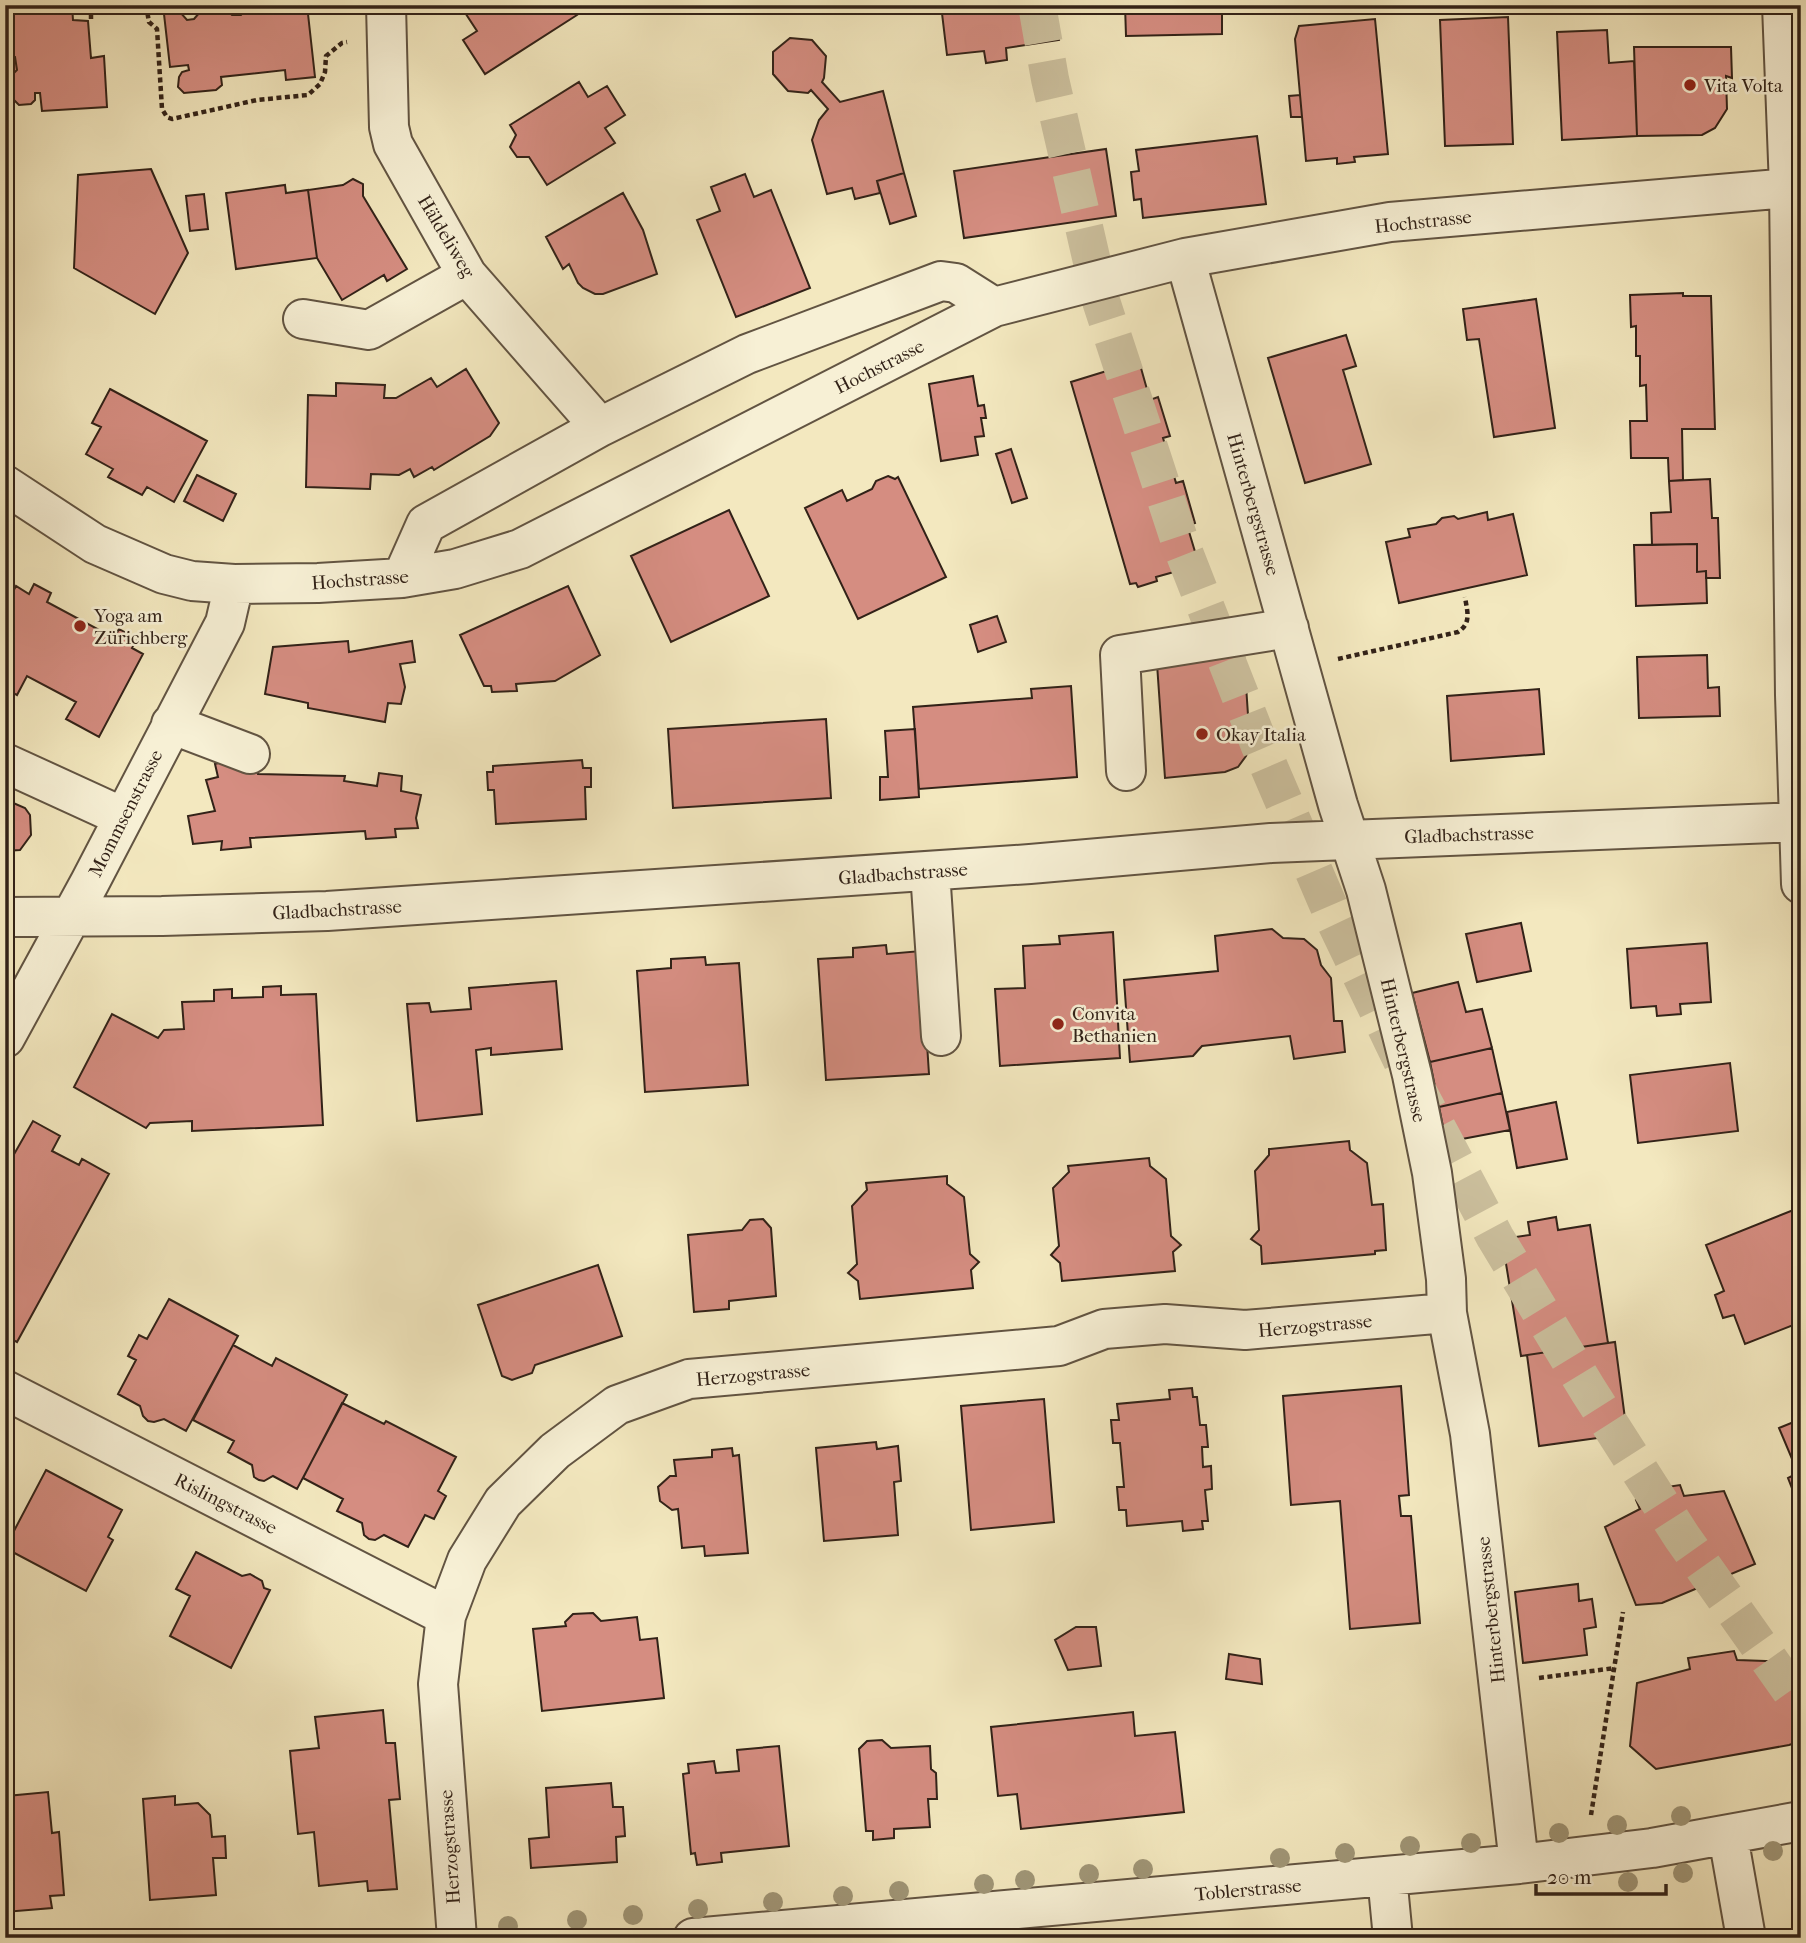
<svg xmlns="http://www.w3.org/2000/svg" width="1806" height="1943" font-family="'IM FELL French Canon',serif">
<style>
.building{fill:#d58d81;stroke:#322218;stroke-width:2}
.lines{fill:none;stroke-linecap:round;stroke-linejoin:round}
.minor-tunnel{stroke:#ccc09e;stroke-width:38;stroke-dasharray:38 19;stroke-linecap:butt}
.minor-casing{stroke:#625442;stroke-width:42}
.path{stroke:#322218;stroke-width:4.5;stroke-dasharray:5 3.5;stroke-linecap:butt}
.minor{stroke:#f7f0d5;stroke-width:38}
.tree{fill:#a09677}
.poi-dot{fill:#8f2418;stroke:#f7f0d5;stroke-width:2.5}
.labels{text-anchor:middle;stroke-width:5;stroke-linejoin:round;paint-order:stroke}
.poi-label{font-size:19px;fill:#322218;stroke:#f7f0d5;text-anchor:start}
.street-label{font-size:19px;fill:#322218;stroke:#f7f0d5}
</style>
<rect width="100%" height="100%" fill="#f3e8bf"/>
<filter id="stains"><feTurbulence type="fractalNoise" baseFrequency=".00286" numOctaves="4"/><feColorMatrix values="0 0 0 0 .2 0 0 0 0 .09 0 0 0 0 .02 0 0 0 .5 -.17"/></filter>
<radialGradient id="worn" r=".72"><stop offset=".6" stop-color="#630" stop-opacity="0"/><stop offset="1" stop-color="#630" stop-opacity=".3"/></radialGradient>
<path class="building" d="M 5,5 L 72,5 L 73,20 L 88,21 L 91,58 L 104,56 L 107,107 L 42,111 L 40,93 L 35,93 L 35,100 L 31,104 L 19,105 L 13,99 L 12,75 L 17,70 L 15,57 L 5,58 Z
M 272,5 L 278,12 L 289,11 L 292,5 L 307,5 L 315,77 L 286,80 L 285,70 L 221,77 L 222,85 L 216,90 L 184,93 L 178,87 L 179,77 L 182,72 L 189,70 L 188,65 L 170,67 L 164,14 L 180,12 L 187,20 L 194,19 L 200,12 L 226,9 L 232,15 L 241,15 L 246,8 Z
M 460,5 L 571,5 L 577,15 L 485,74 L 463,40 L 477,31 Z
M 941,5 L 1054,5 L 1059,40 L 1006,48 L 1007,60 L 986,63 L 984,51 L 947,55 Z
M 1125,5 L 1222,5 L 1222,34 L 1126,36 Z
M 1508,17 L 1513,144 L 1445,146 L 1440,20 Z
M 1375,19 L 1388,154 L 1354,157 L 1355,162 L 1337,164 L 1337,158 L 1306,161 L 1295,39 L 1299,26 Z
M 1607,30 L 1609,63 L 1634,61 L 1637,136 L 1562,140 L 1557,32 Z
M 790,38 L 812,40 L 826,56 L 824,78 L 822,82 L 840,102 L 883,91 L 904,173 L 877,181 L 880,193 L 855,199 L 852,188 L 827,194 L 812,140 L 819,120 L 828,109 L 811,90 L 808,93 L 788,91 L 773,74 L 773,52 Z
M 1634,47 L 1731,47 L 1732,78 L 1726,76 L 1727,109 L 1715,128 L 1702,135 L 1637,136 Z
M 15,57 L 17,70 L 12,75 L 14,131 L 5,132 L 5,58 Z
M 579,82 L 588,97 L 607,86 L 625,115 L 605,128 L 615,143 L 547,185 L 529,157 L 517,157 L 510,147 L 516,135 L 510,125 Z
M 1300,95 L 1302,117 L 1291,117 L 1289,96 Z
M 1257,136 L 1266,204 L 1143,218 L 1141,199 L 1134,200 L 1131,172 L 1139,171 L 1136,150 Z
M 1106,149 L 1116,216 L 964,238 L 954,171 Z
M 151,169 L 188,253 L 155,314 L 74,268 L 78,175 Z
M 904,173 L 916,216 L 890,224 L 877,181 Z
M 745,174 L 754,197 L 771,190 L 810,288 L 736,317 L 697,220 L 720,211 L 711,187 Z
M 353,179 L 363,184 L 363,196 L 407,269 L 387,281 L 384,275 L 342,300 L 317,258 L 308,190 L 343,185 Z
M 285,185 L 286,193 L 308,190 L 317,258 L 236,269 L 226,193 Z
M 623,193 L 643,230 L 657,274 L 603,294 L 595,294 L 583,288 L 578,283 L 569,264 L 563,269 L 546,237 Z
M 204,194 L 208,229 L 190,231 L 186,196 Z
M 1683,293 L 1683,296 L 1711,296 L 1715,429 L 1682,429 L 1683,480 L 1669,481 L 1668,458 L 1631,458 L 1630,421 L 1647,421 L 1646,385 L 1640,386 L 1640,356 L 1636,356 L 1636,326 L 1631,327 L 1630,295 Z
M 1536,299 L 1555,428 L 1494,437 L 1479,339 L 1467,340 L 1463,309 Z
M 1346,335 L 1356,366 L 1343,370 L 1371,464 L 1305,483 L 1268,358 Z
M 1139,361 L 1150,400 L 1158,397 L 1170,436 L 1163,438 L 1176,483 L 1183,481 L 1195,523 L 1187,525 L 1199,565 L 1156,577 L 1157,581 L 1138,587 L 1136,583 L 1130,584 L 1071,382 Z
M 466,369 L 499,423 L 490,436 L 434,470 L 432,467 L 414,477 L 410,469 L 399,475 L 371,474 L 370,489 L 306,487 L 308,395 L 336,396 L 336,383 L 385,385 L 384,398 L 396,398 L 431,378 L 437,387 Z
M 973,376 L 978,406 L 984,405 L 986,418 L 981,418 L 984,436 L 975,437 L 978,455 L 941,461 L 929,384 Z
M 110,389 L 207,441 L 174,502 L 147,487 L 142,495 L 108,477 L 113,469 L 86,454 L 101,427 L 92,423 Z
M 1011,449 L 1027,498 L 1012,503 L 996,454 Z
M 197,475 L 236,494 L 223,521 L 184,501 Z
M 888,476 L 895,479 L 898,477 L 946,577 L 858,619 L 805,508 L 842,490 L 847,501 L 872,489 L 876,481 Z
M 1710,479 L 1712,518 L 1718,518 L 1720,578 L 1706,578 L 1706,571 L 1697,572 L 1697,544 L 1652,545 L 1651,513 L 1671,512 L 1669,481 Z
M 729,510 L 769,596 L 671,642 L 631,556 Z
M 1487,512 L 1488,520 L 1513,514 L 1527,575 L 1399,603 L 1386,542 L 1410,537 L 1408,529 L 1436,524 L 1442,518 L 1454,516 L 1458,519 Z
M 1697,544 L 1697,572 L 1706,571 L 1707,603 L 1636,606 L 1634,545 Z
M 34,584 L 51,593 L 47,602 L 114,638 L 119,629 L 137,639 L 132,648 L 143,654 L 99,737 L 66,719 L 76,702 L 27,676 L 17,695 L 5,688 L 5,606 L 16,586 L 29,594 Z
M 568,586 L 600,655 L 555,681 L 516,684 L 517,691 L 492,692 L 491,686 L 484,686 L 460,635 Z
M 997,616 L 1006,642 L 978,652 L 970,625 Z
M 348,641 L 349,652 L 412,641 L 415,662 L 400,664 L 405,687 L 401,704 L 388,703 L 385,722 L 308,708 L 308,703 L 265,694 L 273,647 Z
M 1244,655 L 1250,745 L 1246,756 L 1238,767 L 1225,772 L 1165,778 L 1157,664 Z
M 1707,655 L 1708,688 L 1719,687 L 1720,716 L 1639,718 L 1637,657 Z
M 1071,686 L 1077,777 L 919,789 L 913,707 L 1032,698 L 1031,689 Z
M 1539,689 L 1544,754 L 1451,761 L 1447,696 Z
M 826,719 L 831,798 L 673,808 L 668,729 Z
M 915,729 L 919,797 L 880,800 L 880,777 L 888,777 L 885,731 Z
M 238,757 L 256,765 L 258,774 L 345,776 L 344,781 L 377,786 L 379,773 L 402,776 L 401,791 L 421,795 L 416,818 L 418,828 L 395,829 L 396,837 L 366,839 L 365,831 L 250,838 L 251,847 L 221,850 L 222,841 L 193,844 L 188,816 L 215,811 L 206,780 L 218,777 L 215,764 Z
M 582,760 L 583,768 L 591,768 L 591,787 L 585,787 L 586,819 L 496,824 L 494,790 L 488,790 L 487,772 L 493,772 L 493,766 Z
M 5,785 L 11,785 L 11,802 L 25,808 L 30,815 L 31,835 L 20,850 L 5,851 Z
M 1521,923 L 1531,971 L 1477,982 L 1466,934 Z
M 1272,929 L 1283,938 L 1304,939 L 1317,950 L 1321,965 L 1331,978 L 1334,1021 L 1342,1021 L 1345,1052 L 1294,1059 L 1290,1036 L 1202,1046 L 1193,1056 L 1130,1062 L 1124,980 L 1218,971 L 1215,936 Z
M 1113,932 L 1120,1058 L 1000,1066 L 995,989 L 1025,988 L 1023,946 L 1060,944 L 1059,936 Z
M 1707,943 L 1711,1002 L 1680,1004 L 1681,1014 L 1657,1016 L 1656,1006 L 1631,1008 L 1627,949 Z
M 886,945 L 887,954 L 921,951 L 929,1074 L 826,1080 L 818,959 L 853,957 L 853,948 Z
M 705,957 L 706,965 L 739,963 L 748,1085 L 645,1092 L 637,971 L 671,968 L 671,959 Z
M 556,981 L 562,1049 L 491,1055 L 491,1048 L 476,1050 L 482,1114 L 417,1121 L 407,1004 L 429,1003 L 431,1012 L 471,1009 L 469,988 Z
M 1458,982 L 1466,1012 L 1482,1009 L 1492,1048 L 1430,1062 L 1412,993 Z
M 281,986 L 281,995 L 316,994 L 323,1125 L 192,1131 L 192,1121 L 150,1123 L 146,1128 L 74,1087 L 112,1014 L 158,1038 L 164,1030 L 184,1029 L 182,1002 L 214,1001 L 214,990 L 232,989 L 232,998 L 263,997 L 263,987 Z
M 1492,1048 L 1502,1093 L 1439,1107 L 1430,1062 Z
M 1730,1063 L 1738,1131 L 1638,1143 L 1630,1075 Z
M 1502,1093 L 1510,1130 L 1446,1142 L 1439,1107 Z
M 1556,1102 L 1567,1159 L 1517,1168 L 1507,1112 Z
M 33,1121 L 60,1136 L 52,1151 L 79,1165 L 82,1159 L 109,1174 L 17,1342 L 5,1335 L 5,1170 Z
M 1349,1141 L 1350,1150 L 1367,1163 L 1372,1205 L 1383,1204 L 1386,1250 L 1375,1251 L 1375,1254 L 1262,1264 L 1261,1246 L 1251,1239 L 1259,1230 L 1255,1171 L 1269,1155 L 1269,1149 Z
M 1149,1158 L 1150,1166 L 1166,1179 L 1171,1236 L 1181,1245 L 1173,1252 L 1175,1271 L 1062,1281 L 1060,1263 L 1051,1255 L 1059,1246 L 1053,1188 L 1069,1172 L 1068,1166 Z
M 947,1176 L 947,1184 L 964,1197 L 970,1254 L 979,1262 L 971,1270 L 973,1288 L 860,1299 L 858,1281 L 848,1273 L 857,1264 L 852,1206 L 867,1190 L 866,1183 Z
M 1801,1207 L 1801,1322 L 1745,1344 L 1734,1315 L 1723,1318 L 1715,1295 L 1724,1291 L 1706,1245 Z
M 1556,1217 L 1558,1230 L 1590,1225 L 1608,1343 L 1521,1356 L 1502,1239 L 1530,1235 L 1528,1222 Z
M 763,1219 L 771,1228 L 776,1296 L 729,1301 L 729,1309 L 694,1312 L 688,1235 L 742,1230 L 750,1220 Z
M 598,1265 L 622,1336 L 535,1365 L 532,1373 L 512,1380 L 502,1376 L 478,1305 Z
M 169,1299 L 238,1336 L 186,1431 L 164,1419 L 154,1422 L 148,1421 L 143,1416 L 140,1406 L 118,1394 L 136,1360 L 128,1356 L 139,1335 L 147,1339 Z
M 1615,1342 L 1627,1434 L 1539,1446 L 1527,1355 Z
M 233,1345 L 272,1366 L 276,1358 L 347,1395 L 297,1489 L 273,1476 L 264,1481 L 259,1480 L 254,1477 L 252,1465 L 228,1452 L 234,1441 L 193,1420 Z
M 1401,1386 L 1409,1495 L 1399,1496 L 1401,1516 L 1411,1516 L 1420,1623 L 1350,1629 L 1340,1501 L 1291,1505 L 1283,1396 Z
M 1192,1388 L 1193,1397 L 1197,1397 L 1200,1425 L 1206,1425 L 1208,1447 L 1202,1447 L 1203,1467 L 1211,1466 L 1212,1489 L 1205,1490 L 1208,1521 L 1202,1521 L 1203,1529 L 1183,1531 L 1182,1521 L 1127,1526 L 1126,1510 L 1119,1510 L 1117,1487 L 1124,1487 L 1120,1443 L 1113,1443 L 1111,1420 L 1119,1420 L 1117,1404 L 1170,1399 L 1169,1390 Z
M 1044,1399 L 1054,1522 L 971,1530 L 961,1406 Z
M 342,1403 L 384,1424 L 386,1421 L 456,1457 L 438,1491 L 446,1496 L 434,1519 L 425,1515 L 408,1547 L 384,1535 L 375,1540 L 369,1539 L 364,1535 L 362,1523 L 337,1511 L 343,1499 L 303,1478 Z
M 1801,1419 L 1801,1500 L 1797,1501 L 1788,1478 L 1798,1473 L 1779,1428 Z
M 876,1442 L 877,1449 L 898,1446 L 901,1481 L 894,1482 L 898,1535 L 824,1541 L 816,1448 Z
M 732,1448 L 733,1456 L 739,1455 L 748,1553 L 705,1556 L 704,1546 L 682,1548 L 678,1509 L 672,1510 L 660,1501 L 658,1487 L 670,1476 L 676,1476 L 674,1460 L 712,1457 L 712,1450 Z
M 46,1470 L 122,1510 L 108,1537 L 113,1540 L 86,1591 L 5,1548 Z
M 1680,1485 L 1684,1496 L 1724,1491 L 1755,1564 L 1662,1603 L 1636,1605 L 1605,1527 L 1640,1509 L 1636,1500 L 1654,1489 Z
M 196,1552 L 242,1576 L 250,1574 L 262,1581 L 264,1588 L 270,1590 L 231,1668 L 170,1636 L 190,1596 L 176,1589 Z
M 1578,1584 L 1579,1601 L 1592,1599 L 1596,1627 L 1584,1629 L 1587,1655 L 1523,1663 L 1515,1592 Z
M 593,1613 L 601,1621 L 637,1617 L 640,1640 L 657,1638 L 664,1698 L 542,1711 L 533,1629 L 566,1626 L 565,1622 L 573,1614 Z
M 1076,1627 L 1096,1627 L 1101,1666 L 1068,1670 L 1055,1640 Z
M 1734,1651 L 1737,1660 L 1797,1662 L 1801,1673 L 1801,1741 L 1789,1745 L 1656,1769 L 1630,1746 L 1637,1683 L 1690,1669 L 1688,1658 Z
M 1229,1654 L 1260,1659 L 1262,1684 L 1226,1679 Z
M 383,1710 L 386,1743 L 395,1743 L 400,1799 L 389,1800 L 397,1889 L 368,1891 L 367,1881 L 319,1886 L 314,1832 L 298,1834 L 290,1751 L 319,1748 L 315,1717 Z
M 1133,1712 L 1135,1736 L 1175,1732 L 1184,1812 L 1021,1829 L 1017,1794 L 998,1796 L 991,1727 Z
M 882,1740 L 891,1748 L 930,1746 L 931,1769 L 936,1773 L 937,1799 L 928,1799 L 930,1827 L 894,1829 L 894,1838 L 873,1840 L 873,1831 L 866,1831 L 859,1749 L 867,1741 Z
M 779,1746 L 789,1846 L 721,1853 L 722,1862 L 697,1865 L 695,1853 L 691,1854 L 683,1774 L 689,1773 L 688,1764 L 714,1761 L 716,1773 L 739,1771 L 737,1750 Z
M 611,1783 L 613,1807 L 623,1807 L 625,1836 L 616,1837 L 617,1862 L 531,1868 L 529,1839 L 549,1837 L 546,1788 Z
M 48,1792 L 52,1833 L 59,1832 L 64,1895 L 50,1896 L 52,1908 L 5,1912 L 5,1828 L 10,1828 L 7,1796 Z
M 175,1796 L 175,1805 L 198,1803 L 210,1815 L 212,1837 L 225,1836 L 226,1858 L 213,1858 L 216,1895 L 150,1900 L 143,1799 Z"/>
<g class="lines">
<path class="minor-tunnel" d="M 1037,5 L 1050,79 L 1101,301 L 1180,542 L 1260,746 L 1336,923 L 1409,1075 L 1495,1237 L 1588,1390 L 1682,1537 L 1801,1705"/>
<defs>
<path id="minor" d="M 386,5 L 389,127 L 393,144 L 467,275 L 600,427
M 1782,5 L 1789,187 L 1795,695 L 1801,884
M 1185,258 L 1338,805 L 1366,890 L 1412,1075 L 1432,1173 L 1446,1279 L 1447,1313 L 1470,1434 L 1519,1864
M 303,319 L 369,330 L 467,275
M 5,485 L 95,544 L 164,574 L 192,581 L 234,584 L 318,583 L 402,578 L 455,569 L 520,549 L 994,307 L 1185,258 L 1390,222 L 1801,187
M 402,578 L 426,524 L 600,427 L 747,354 L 941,281 L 956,283 L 994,307
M 171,724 L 250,754
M 5,763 L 123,817
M 1126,771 L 1120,655 L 1289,628
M 930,871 L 941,1036
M 5,917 L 162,916 L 327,911 L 1030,864 L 1271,843 L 1801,822
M 5,1038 L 90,882 L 225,623 L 234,584
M 5,1390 L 446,1616
M 1728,1836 L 1746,1938
M 1387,1876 L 1393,1938
M 457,1938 L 438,1684 L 446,1616 L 467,1560 L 503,1502 L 555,1451 L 617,1405 L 689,1379 L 1059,1346 L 1104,1329 L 1165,1324 L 1245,1330 L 1447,1313
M 693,1938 L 1519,1864 L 1652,1848 L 1801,1821"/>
</defs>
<use href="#minor" class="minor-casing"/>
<path class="path" d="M 146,5 L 149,22 L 157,29 L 162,109 L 167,117 L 172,119 L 257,100 L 308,95 L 320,84 L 325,72 L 326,56 L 342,43 L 347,42
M 91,19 L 91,5
M 1338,659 L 1458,632 C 1472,623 1467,611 1465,597
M 1539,1678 L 1615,1668
M 1591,1815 L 1623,1612"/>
<use href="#minor" class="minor"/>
</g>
<g class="tree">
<circle cx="1681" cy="1816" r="10"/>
<circle cx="1617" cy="1825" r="10"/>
<circle cx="1559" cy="1833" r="10"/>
<circle cx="1471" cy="1843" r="10"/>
<circle cx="1410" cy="1846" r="10"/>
<circle cx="1773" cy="1851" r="10"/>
<circle cx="1345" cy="1853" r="10"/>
<circle cx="1280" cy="1858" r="10"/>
<circle cx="1143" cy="1869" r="10"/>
<circle cx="1683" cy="1873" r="10"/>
<circle cx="1089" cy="1874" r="10"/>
<circle cx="1025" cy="1880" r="10"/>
<circle cx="1628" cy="1882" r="10"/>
<circle cx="984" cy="1884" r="10"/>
<circle cx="899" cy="1891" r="10"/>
<circle cx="843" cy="1896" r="10"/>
<circle cx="773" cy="1902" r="10"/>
<circle cx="698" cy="1909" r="10"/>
<circle cx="633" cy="1915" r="10"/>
<circle cx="577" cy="1920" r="10"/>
<circle cx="508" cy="1926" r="10"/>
</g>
<g class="poi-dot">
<circle cx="1690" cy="85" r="7"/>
<circle cx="80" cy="626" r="7"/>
<circle cx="1202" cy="734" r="7"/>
<circle cx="1058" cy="1024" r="7"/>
</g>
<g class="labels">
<g class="poi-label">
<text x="1704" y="92">Vita Volta</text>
<text x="94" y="622">Yoga am<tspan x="94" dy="22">Zürichberg</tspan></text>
<text x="1216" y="741">Okay Italia</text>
<text x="1072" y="1020">Convita<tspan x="1072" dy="22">Bethanien</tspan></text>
</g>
<g class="street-label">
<text transform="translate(1423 221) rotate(-6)" y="7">Hochstrasse</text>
<text transform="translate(447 236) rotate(59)" y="7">Häldeliweg</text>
<text transform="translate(879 366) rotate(-27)" y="7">Hochstrasse</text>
<text transform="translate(1254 504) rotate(74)" y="7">Hinterbergstrasse</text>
<text transform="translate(360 579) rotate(-4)" y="7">Hochstrasse</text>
<text transform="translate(125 813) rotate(-63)" y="7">Mommsenstrasse</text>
<text transform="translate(1469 834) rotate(-2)" y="7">Gladbachstrasse</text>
<text transform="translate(903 873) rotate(-4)" y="7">Gladbachstrasse</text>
<text transform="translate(337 909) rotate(-3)" y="7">Gladbachstrasse</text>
<text transform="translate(1404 1050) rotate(77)" y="7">Hinterbergstrasse</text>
<text transform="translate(1315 1325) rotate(-5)" y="7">Herzogstrasse</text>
<text transform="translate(753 1374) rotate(-5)" y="7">Herzogstrasse</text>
<text transform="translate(226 1503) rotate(27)" y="7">Rislingstrasse</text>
<text transform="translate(1490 1610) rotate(-96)" y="7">Hinterbergstrasse</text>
<text transform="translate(449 1847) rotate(-94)" y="7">Herzogstrasse</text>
<text transform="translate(1248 1889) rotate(-5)" y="7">Toblerstrasse</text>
</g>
</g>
<rect width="1806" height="1943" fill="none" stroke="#f3e8bf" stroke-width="28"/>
<rect x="7" y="7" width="1792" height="1929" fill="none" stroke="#322218" stroke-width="3.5"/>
<rect x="14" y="14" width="1778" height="1915" fill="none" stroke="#322218" stroke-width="2"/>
<path d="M1536 1884v10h130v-10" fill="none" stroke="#322218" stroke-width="3.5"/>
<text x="1547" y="1884" font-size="21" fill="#322218" stroke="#f7f0d5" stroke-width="5" paint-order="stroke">20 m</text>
<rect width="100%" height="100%" filter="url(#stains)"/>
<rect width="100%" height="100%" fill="url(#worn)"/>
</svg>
